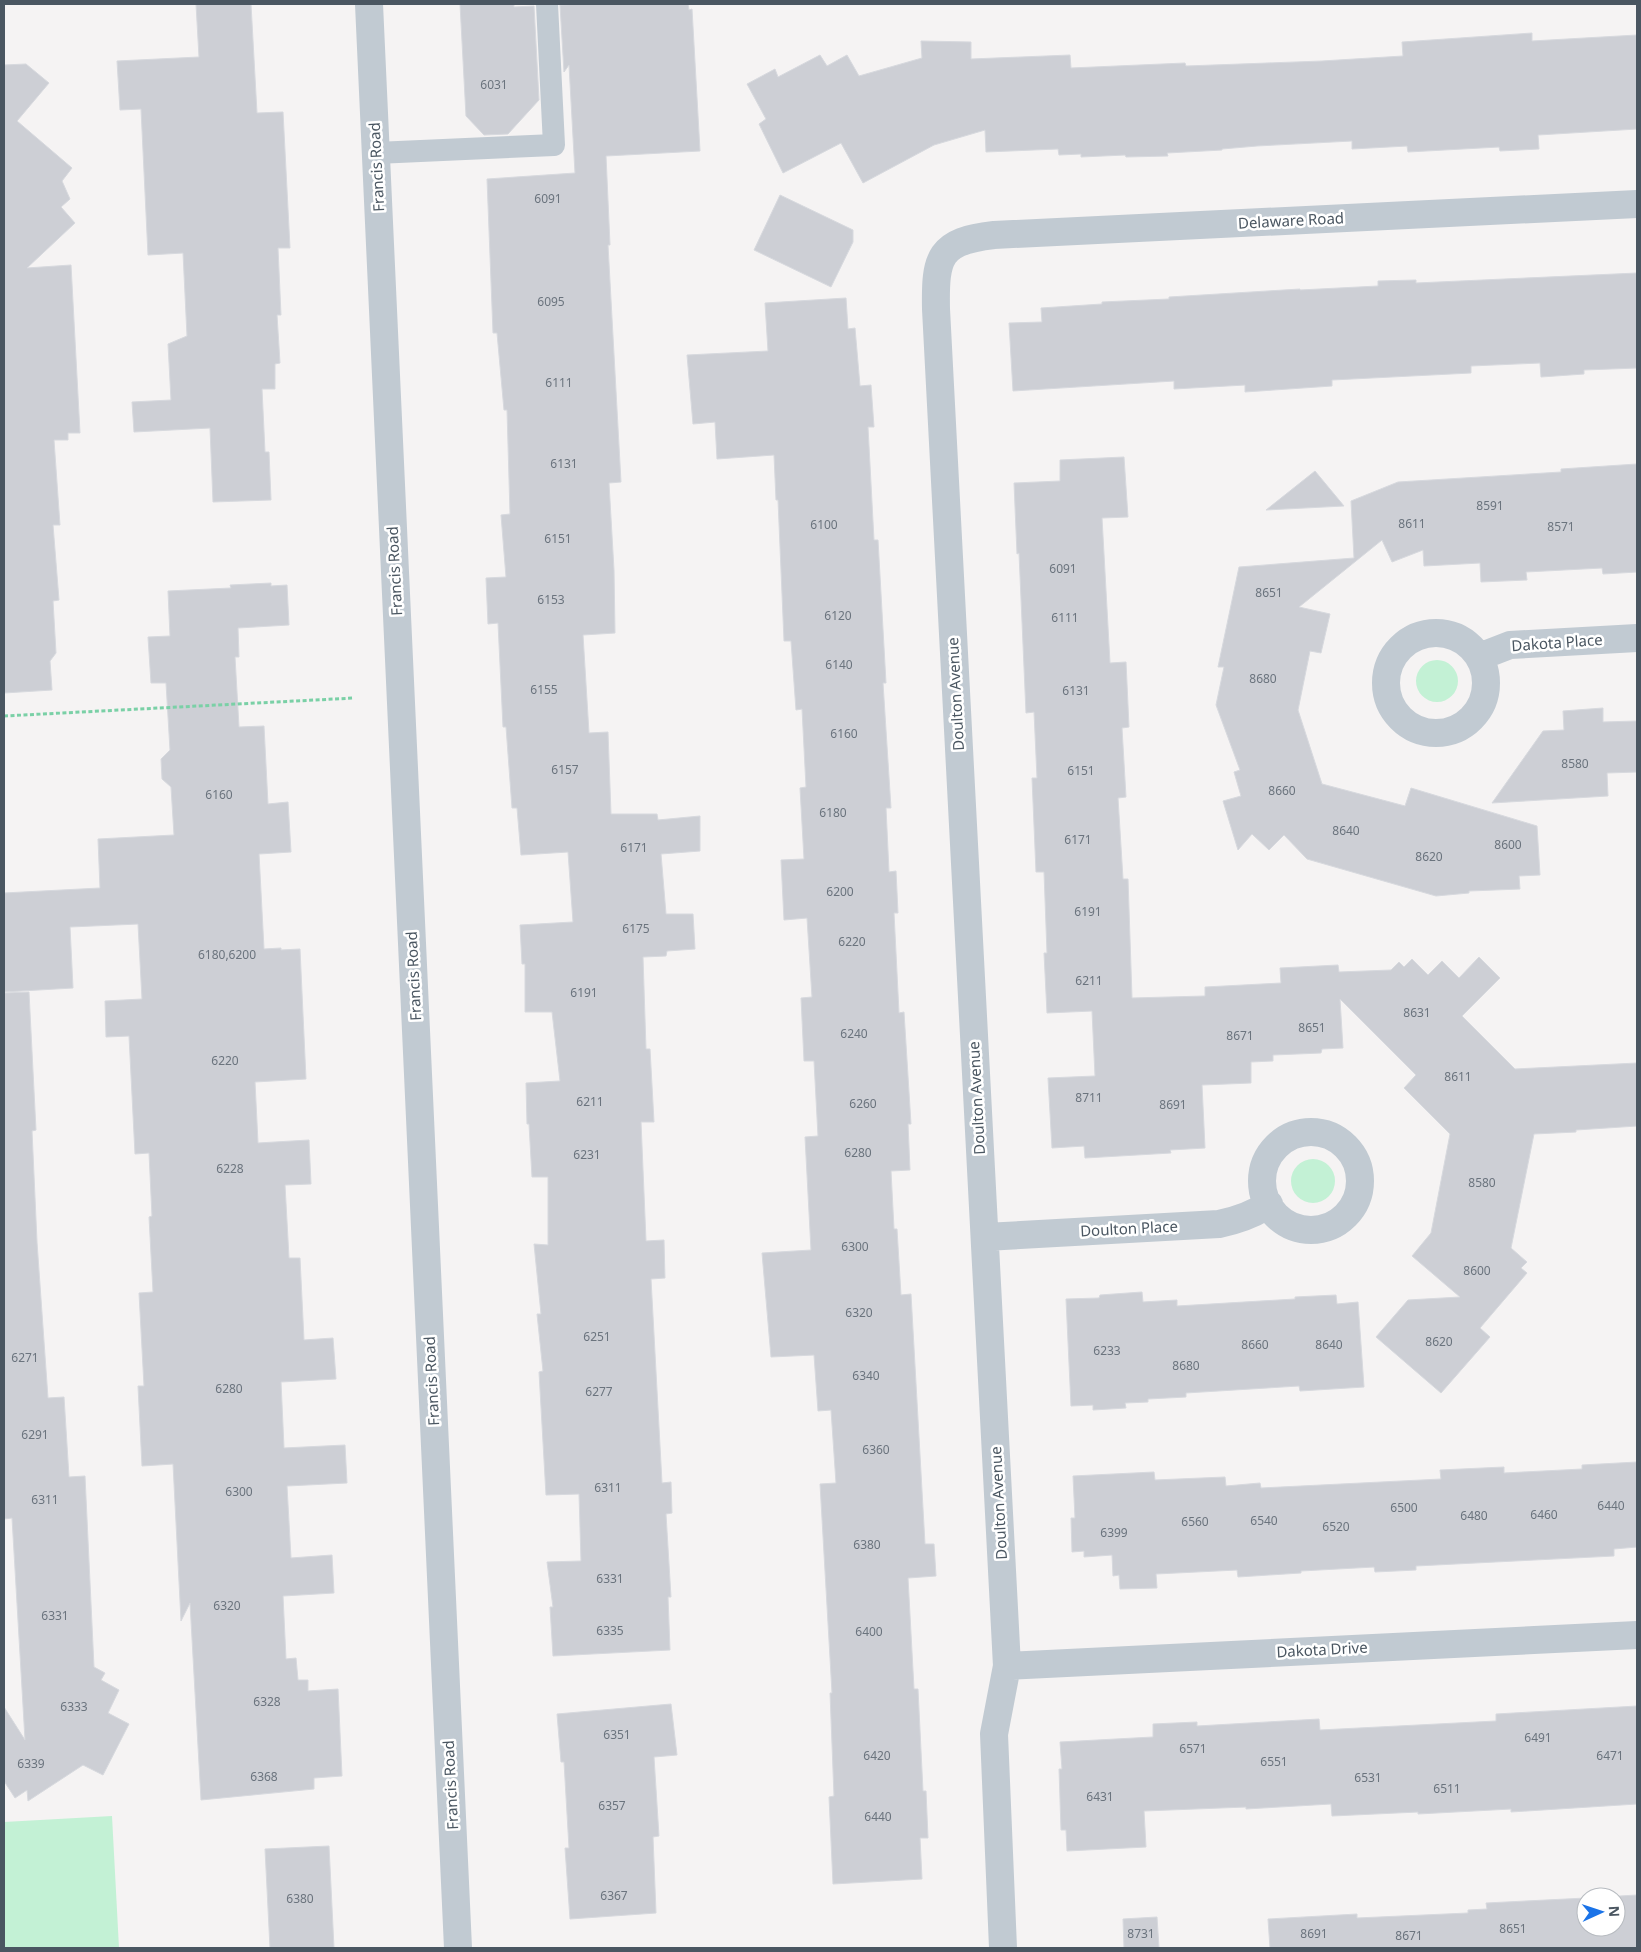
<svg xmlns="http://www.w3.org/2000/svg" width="1641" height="1952" font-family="'Noto Sans',sans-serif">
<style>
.green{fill:#c3f1d5}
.building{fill:#cdcfd5;stroke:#d7d9de}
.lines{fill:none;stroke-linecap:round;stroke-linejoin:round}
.path{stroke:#7ad0a6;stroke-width:3;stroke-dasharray:4 2.5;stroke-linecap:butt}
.service{stroke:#c1cad2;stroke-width:22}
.minor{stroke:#c1cad2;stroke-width:28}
.tertiary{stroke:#c1cad2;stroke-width:28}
.labels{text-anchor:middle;stroke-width:5;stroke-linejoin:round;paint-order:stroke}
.number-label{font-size:12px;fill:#6b747e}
.street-label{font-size:15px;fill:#4a5661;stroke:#fff}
</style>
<rect width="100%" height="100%" fill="#f5f3f3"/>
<path class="green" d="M1416 681a21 21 0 1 1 42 0a21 21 0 1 1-42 0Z
M1291 1181a22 22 0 1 1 44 0a22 22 0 1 1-44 0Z
M 112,1816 L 119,1948 L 4,1948 L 4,1822 Z"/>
<path class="building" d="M 196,4 L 251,4 L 257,113 L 283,112 L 290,248 L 278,248 L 281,315 L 277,315 L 280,363 L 275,364 L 275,389 L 262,389 L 265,452 L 269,452 L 271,500 L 213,502 L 210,428 L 134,432 L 132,402 L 171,400 L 168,344 L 187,336 L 183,253 L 148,255 L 141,109 L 120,110 L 117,61 L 199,57 Z
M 460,4 L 514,4 L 514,7 L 534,6 L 539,100 L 508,134 L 484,135 L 466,116 Z
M 582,4 L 688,4 L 689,10 L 692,9 L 700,151 L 606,156 L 610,245 L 608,245 L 621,482 L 609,483 L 614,570 L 615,633 L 583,635 L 589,733 L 608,732 L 611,814 L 657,814 L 658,820 L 700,816 L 700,851 L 661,854 L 666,914 L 693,914 L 695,949 L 667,951 L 666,956 L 643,957 L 646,1049 L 650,1049 L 654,1122 L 641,1122 L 646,1241 L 664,1240 L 665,1278 L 651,1279 L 662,1483 L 671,1482 L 672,1513 L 666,1514 L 671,1597 L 668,1597 L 670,1650 L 553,1656 L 550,1607 L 553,1607 L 547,1562 L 581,1561 L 579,1494 L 546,1495 L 539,1372 L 543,1371 L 537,1314 L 541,1314 L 534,1244 L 548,1245 L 548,1177 L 532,1177 L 529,1124 L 527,1124 L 526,1083 L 560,1081 L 552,1012 L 525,1012 L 525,964 L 522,964 L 520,925 L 573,922 L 568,852 L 521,855 L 517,808 L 512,808 L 506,727 L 503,727 L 498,623 L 488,624 L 486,578 L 506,577 L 501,515 L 510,514 L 507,410 L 504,410 L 497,333 L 493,333 L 487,179 L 575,173 L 569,65 L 564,72 L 560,5 Z
M 1532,33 L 1532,41 L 1637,35 L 1637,129 L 1538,135 L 1539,149 L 1500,151 L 1499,147 L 1408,152 L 1407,146 L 1352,149 L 1352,141 L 1257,146 L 1222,149 L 1222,150 L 1167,153 L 1168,156 L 1126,157 L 1125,155 L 1081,157 L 1081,154 L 1059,155 L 1058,149 L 986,152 L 985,130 L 934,145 L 863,183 L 841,143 L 783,173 L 759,124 L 766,119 L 747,84 L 775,69 L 778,77 L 820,55 L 827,66 L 847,55 L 859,76 L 922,58 L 921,41 L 971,42 L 971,59 L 1070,55 L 1071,68 L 1185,63 L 1186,66 L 1322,61 L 1403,56 L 1402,42 Z
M 26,64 L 49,83 L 17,121 L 72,168 L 62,181 L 70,199 L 61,207 L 75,223 L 27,268 L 71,265 L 80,433 L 68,433 L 68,440 L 54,440 L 60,525 L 53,525 L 59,600 L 53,601 L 56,653 L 50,661 L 52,690 L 4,693 L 4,65 Z
M 780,195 L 853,230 L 853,242 L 831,287 L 754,250 Z
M 1637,273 L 1637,368 L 1584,370 L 1584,374 L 1541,377 L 1540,363 L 1471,366 L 1471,373 L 1332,380 L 1332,386 L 1245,392 L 1245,385 L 1174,389 L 1174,381 L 1013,391 L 1009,323 L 1042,322 L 1041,308 L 1102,304 L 1102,302 L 1169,299 L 1169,297 L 1300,289 L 1300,290 L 1378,286 L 1378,281 L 1416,280 L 1416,283 Z
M 846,298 L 848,329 L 855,328 L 860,386 L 871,385 L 874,427 L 868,427 L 874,540 L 878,540 L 886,683 L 883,683 L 891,808 L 886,808 L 889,872 L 896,871 L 898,913 L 894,913 L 899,1013 L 904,1012 L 911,1124 L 908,1124 L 910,1170 L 891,1171 L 894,1229 L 897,1229 L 901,1295 L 911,1294 L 925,1544 L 934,1544 L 936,1576 L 908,1578 L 914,1689 L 918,1689 L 923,1791 L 926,1791 L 928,1838 L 920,1838 L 922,1879 L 833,1884 L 829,1797 L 834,1796 L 830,1693 L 832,1693 L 820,1484 L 836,1483 L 831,1410 L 818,1411 L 814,1355 L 771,1357 L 762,1253 L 811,1250 L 805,1137 L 818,1136 L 814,1061 L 804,1061 L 801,998 L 812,997 L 807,918 L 784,920 L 781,860 L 804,859 L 800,788 L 806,787 L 802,709 L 796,710 L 791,641 L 784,641 L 778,500 L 776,500 L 774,455 L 717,459 L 715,422 L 693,424 L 687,355 L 768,351 L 765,303 Z
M 1124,457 L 1128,517 L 1102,518 L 1110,663 L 1126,662 L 1129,727 L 1122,728 L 1126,797 L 1118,798 L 1123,879 L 1128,879 L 1132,998 L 1205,996 L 1205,987 L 1281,983 L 1280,968 L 1338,965 L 1339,972 L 1391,970 L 1399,962 L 1404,967 L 1412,959 L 1428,975 L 1442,961 L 1459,978 L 1479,957 L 1500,978 L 1462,1016 L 1515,1069 L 1637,1063 L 1637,1126 L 1576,1130 L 1576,1132 L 1534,1134 L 1511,1248 L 1527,1262 L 1521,1268 L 1527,1273 L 1480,1328 L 1490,1337 L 1441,1393 L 1376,1337 L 1408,1300 L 1460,1297 L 1412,1256 L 1431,1233 L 1450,1134 L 1404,1088 L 1416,1075 L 1340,999 L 1343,1048 L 1322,1049 L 1321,1053 L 1273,1055 L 1273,1061 L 1251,1062 L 1251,1083 L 1202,1085 L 1205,1148 L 1170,1150 L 1171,1153 L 1085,1158 L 1084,1146 L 1052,1148 L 1048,1078 L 1095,1076 L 1092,1011 L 1047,1013 L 1044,953 L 1047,953 L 1044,872 L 1036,872 L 1032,778 L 1037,778 L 1034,712 L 1026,713 L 1019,553 L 1017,554 L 1014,483 L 1060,481 L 1060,460 Z
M 1637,464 L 1637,572 L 1603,574 L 1602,568 L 1526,572 L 1527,580 L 1481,582 L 1480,563 L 1424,566 L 1423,550 L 1392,562 L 1382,540 L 1299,607 L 1330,614 L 1321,653 L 1310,651 L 1298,710 L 1322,784 L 1405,806 L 1411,788 L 1537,826 L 1540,875 L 1519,876 L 1520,889 L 1469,891 L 1469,893 L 1436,896 L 1307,859 L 1284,835 L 1269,850 L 1252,834 L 1238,850 L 1223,801 L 1241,796 L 1234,772 L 1240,770 L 1216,705 L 1224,667 L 1218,667 L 1239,567 L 1354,558 L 1351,501 L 1398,482 L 1561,472 L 1561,469 Z
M 1315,471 L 1344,506 L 1266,510 Z
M 271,583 L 271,586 L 287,585 L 289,625 L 238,628 L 239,657 L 235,657 L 239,727 L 264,726 L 268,804 L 288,802 L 291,852 L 259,854 L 264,949 L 281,948 L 281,950 L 300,949 L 306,1079 L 255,1082 L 258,1143 L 309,1140 L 311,1184 L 285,1185 L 289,1258 L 300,1258 L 304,1340 L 333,1338 L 336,1379 L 281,1382 L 284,1448 L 345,1445 L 347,1483 L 287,1486 L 291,1558 L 332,1555 L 334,1593 L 283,1596 L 286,1659 L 296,1658 L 298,1680 L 308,1680 L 308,1691 L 338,1689 L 342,1776 L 314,1778 L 314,1789 L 201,1800 L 190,1603 L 181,1621 L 173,1464 L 142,1466 L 138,1386 L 144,1386 L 139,1293 L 153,1292 L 149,1217 L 152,1216 L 149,1153 L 135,1154 L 129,1036 L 106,1037 L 105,1001 L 142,999 L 138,924 L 70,927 L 73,988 L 4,992 L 4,893 L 100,888 L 98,839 L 174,835 L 171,787 L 162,779 L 161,759 L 170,750 L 166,683 L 151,683 L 148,637 L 170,636 L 168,591 L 231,588 L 230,585 Z
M 1603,708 L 1603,722 L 1637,721 L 1637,772 L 1607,773 L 1608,796 L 1492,803 L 1543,731 L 1564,730 L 1563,711 Z
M 29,992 L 36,1130 L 32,1131 L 37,1242 L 48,1398 L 64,1397 L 69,1477 L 85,1476 L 94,1667 L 105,1673 L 101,1680 L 119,1690 L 108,1713 L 129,1724 L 103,1775 L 83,1765 L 28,1801 L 27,1790 L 15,1798 L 4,1781 L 4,1707 L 25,1740 L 12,1518 L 4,1519 L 4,993 Z
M 1142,1292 L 1143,1302 L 1177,1300 L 1177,1306 L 1295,1299 L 1295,1297 L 1336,1295 L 1337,1304 L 1358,1302 L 1364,1387 L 1300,1391 L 1299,1386 L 1186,1393 L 1186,1397 L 1148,1399 L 1148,1402 L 1125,1403 L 1126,1408 L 1093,1410 L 1093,1405 L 1071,1406 L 1066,1299 L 1099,1298 L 1100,1295 Z
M 1637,1462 L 1637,1547 L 1614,1549 L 1614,1556 L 1416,1566 L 1416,1570 L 1375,1572 L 1374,1567 L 1301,1571 L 1301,1573 L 1238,1577 L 1237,1570 L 1156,1574 L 1157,1588 L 1120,1589 L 1119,1575 L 1113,1576 L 1112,1555 L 1084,1557 L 1084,1551 L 1072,1552 L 1071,1518 L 1075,1518 L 1073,1476 L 1154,1472 L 1155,1480 L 1225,1477 L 1226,1486 L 1260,1483 L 1261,1488 L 1441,1479 L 1440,1470 L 1504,1467 L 1504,1473 L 1582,1469 L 1582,1465 Z
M 671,1704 L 677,1755 L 654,1757 L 659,1836 L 653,1837 L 656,1913 L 570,1919 L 565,1848 L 569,1848 L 564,1762 L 561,1762 L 557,1714 Z
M 1637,1706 L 1637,1804 L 1511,1812 L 1511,1809 L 1418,1814 L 1418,1812 L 1332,1816 L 1331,1804 L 1246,1809 L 1246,1807 L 1144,1811 L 1146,1847 L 1067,1851 L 1066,1830 L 1061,1830 L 1059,1769 L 1062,1769 L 1060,1742 L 1153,1737 L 1153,1724 L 1197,1722 L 1197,1726 L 1319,1719 L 1320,1730 L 1496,1721 L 1496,1714 Z
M 329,1846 L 334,1948 L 270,1948 L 265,1849 Z
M 1637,1895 L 1637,1948 L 1270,1948 L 1268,1919 L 1357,1914 L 1357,1918 L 1468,1913 L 1468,1910 L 1487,1909 L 1486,1903 L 1586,1898 L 1586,1927 L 1616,1927 L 1616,1897 L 1603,1897 Z
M 1157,1917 L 1159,1948 L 1124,1948 L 1123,1919 Z"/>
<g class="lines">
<path class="path" d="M 4,716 L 354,698"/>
<path class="service" d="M 376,153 L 554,145 L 547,4"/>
<path class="minor" d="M1386 683a50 50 0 1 1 100 0a50 50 0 1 1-100 0Z
M 1479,657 L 1510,645 L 1637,638
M1262 1181a49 49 0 1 1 98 0a49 49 0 1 1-98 0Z
M 985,1237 L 1219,1224 C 1238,1220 1253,1215 1269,1204
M 1007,1666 L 1637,1635
M 1003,1948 L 994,1734 L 1007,1666 L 936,309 C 935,257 939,241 994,235 L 1637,204"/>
<path class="tertiary" d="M 369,4 L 458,1948"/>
</g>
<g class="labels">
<g class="number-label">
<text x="494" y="89">6031</text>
<text x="548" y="203">6091</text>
<text x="551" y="306">6095</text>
<text x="559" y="387">6111</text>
<text x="564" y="468">6131</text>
<text x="1490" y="510">8591</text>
<text x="1412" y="528">8611</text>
<text x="824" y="529">6100</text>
<text x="1561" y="531">8571</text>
<text x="558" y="543">6151</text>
<text x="1063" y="573">6091</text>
<text x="1269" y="597">8651</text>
<text x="551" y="604">6153</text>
<text x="838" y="620">6120</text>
<text x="1065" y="622">6111</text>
<text x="839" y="669">6140</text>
<text x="1263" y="683">8680</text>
<text x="544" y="694">6155</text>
<text x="1076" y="695">6131</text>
<text x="844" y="738">6160</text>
<text x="1575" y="768">8580</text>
<text x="565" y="774">6157</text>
<text x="1081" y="775">6151</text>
<text x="1282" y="795">8660</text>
<text x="219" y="799">6160</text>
<text x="833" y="817">6180</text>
<text x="1346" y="835">8640</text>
<text x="1078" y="844">6171</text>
<text x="1508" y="849">8600</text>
<text x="634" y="852">6171</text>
<text x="1429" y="861">8620</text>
<text x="840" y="896">6200</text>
<text x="1088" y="916">6191</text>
<text x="636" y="933">6175</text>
<text x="852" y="946">6220</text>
<text x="227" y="959">6180,6200</text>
<text x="1089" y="985">6211</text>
<text x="584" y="997">6191</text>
<text x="1417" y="1017">8631</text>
<text x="1312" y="1032">8651</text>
<text x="854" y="1038">6240</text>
<text x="1240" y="1040">8671</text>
<text x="225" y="1065">6220</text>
<text x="1458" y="1081">8611</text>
<text x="1089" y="1102">8711</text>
<text x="590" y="1106">6211</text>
<text x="863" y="1108">6260</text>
<text x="1173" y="1109">8691</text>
<text x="858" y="1157">6280</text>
<text x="587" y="1159">6231</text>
<text x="230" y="1173">6228</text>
<text x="1482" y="1187">8580</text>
<text x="855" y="1251">6300</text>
<text x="1477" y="1275">8600</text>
<text x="859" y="1317">6320</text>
<text x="597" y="1341">6251</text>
<text x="1439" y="1346">8620</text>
<text x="1255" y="1349">8660</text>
<text x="1329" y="1349">8640</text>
<text x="1107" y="1355">6233</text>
<text x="25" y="1362">6271</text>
<text x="1186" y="1370">8680</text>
<text x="866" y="1380">6340</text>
<text x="229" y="1393">6280</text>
<text x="599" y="1396">6277</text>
<text x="35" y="1439">6291</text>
<text x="876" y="1454">6360</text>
<text x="608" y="1492">6311</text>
<text x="239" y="1496">6300</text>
<text x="45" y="1504">6311</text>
<text x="1611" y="1510">6440</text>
<text x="1404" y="1512">6500</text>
<text x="1544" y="1519">6460</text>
<text x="1474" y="1520">6480</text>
<text x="1264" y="1525">6540</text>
<text x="1195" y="1526">6560</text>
<text x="1336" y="1531">6520</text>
<text x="1114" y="1537">6399</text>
<text x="867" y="1549">6380</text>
<text x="610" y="1583">6331</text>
<text x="227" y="1610">6320</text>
<text x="55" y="1620">6331</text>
<text x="610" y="1635">6335</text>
<text x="869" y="1636">6400</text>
<text x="267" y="1706">6328</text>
<text x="74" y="1711">6333</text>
<text x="617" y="1739">6351</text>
<text x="1538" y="1742">6491</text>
<text x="1193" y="1753">6571</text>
<text x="877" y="1760">6420</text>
<text x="1610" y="1760">6471</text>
<text x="1274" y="1766">6551</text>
<text x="31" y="1768">6339</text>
<text x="264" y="1781">6368</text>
<text x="1368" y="1782">6531</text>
<text x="1447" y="1793">6511</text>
<text x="1100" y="1801">6431</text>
<text x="612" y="1810">6357</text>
<text x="878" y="1821">6440</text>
<text x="614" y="1900">6367</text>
<text x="300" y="1903">6380</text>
<text x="1513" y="1933">8651</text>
<text x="1141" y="1938">8731</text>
<text x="1314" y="1938">8691</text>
<text x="1409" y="1940">8671</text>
</g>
<g class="street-label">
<text transform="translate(377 167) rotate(-93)" y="5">Francis Road</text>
<text transform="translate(1291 221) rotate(-3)" y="5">Delaware Road</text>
<text transform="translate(395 571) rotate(-93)" y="5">Francis Road</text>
<text transform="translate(1557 643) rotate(-4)" y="5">Dakota Place</text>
<text transform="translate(956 694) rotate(-93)" y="5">Doulton Avenue</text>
<text transform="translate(414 976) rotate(-93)" y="5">Francis Road</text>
<text transform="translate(977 1098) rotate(-93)" y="5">Doulton Avenue</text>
<text transform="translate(1129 1229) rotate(-3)" y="5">Doulton Place</text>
<text transform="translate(432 1381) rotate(-93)" y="5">Francis Road</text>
<text transform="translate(999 1503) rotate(-93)" y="5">Doulton Avenue</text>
<text transform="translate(1322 1650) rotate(-3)" y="5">Dakota Drive</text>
<text transform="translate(451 1785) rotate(-93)" y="5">Francis Road</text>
</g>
</g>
<rect width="1641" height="1952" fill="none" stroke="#4a5661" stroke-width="10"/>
<g transform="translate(1601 1912) rotate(87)"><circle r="24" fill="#ffffff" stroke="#b7bbc0"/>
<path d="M0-4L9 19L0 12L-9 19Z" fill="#1a73e8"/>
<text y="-8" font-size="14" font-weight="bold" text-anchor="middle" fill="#4a5661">N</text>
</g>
</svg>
